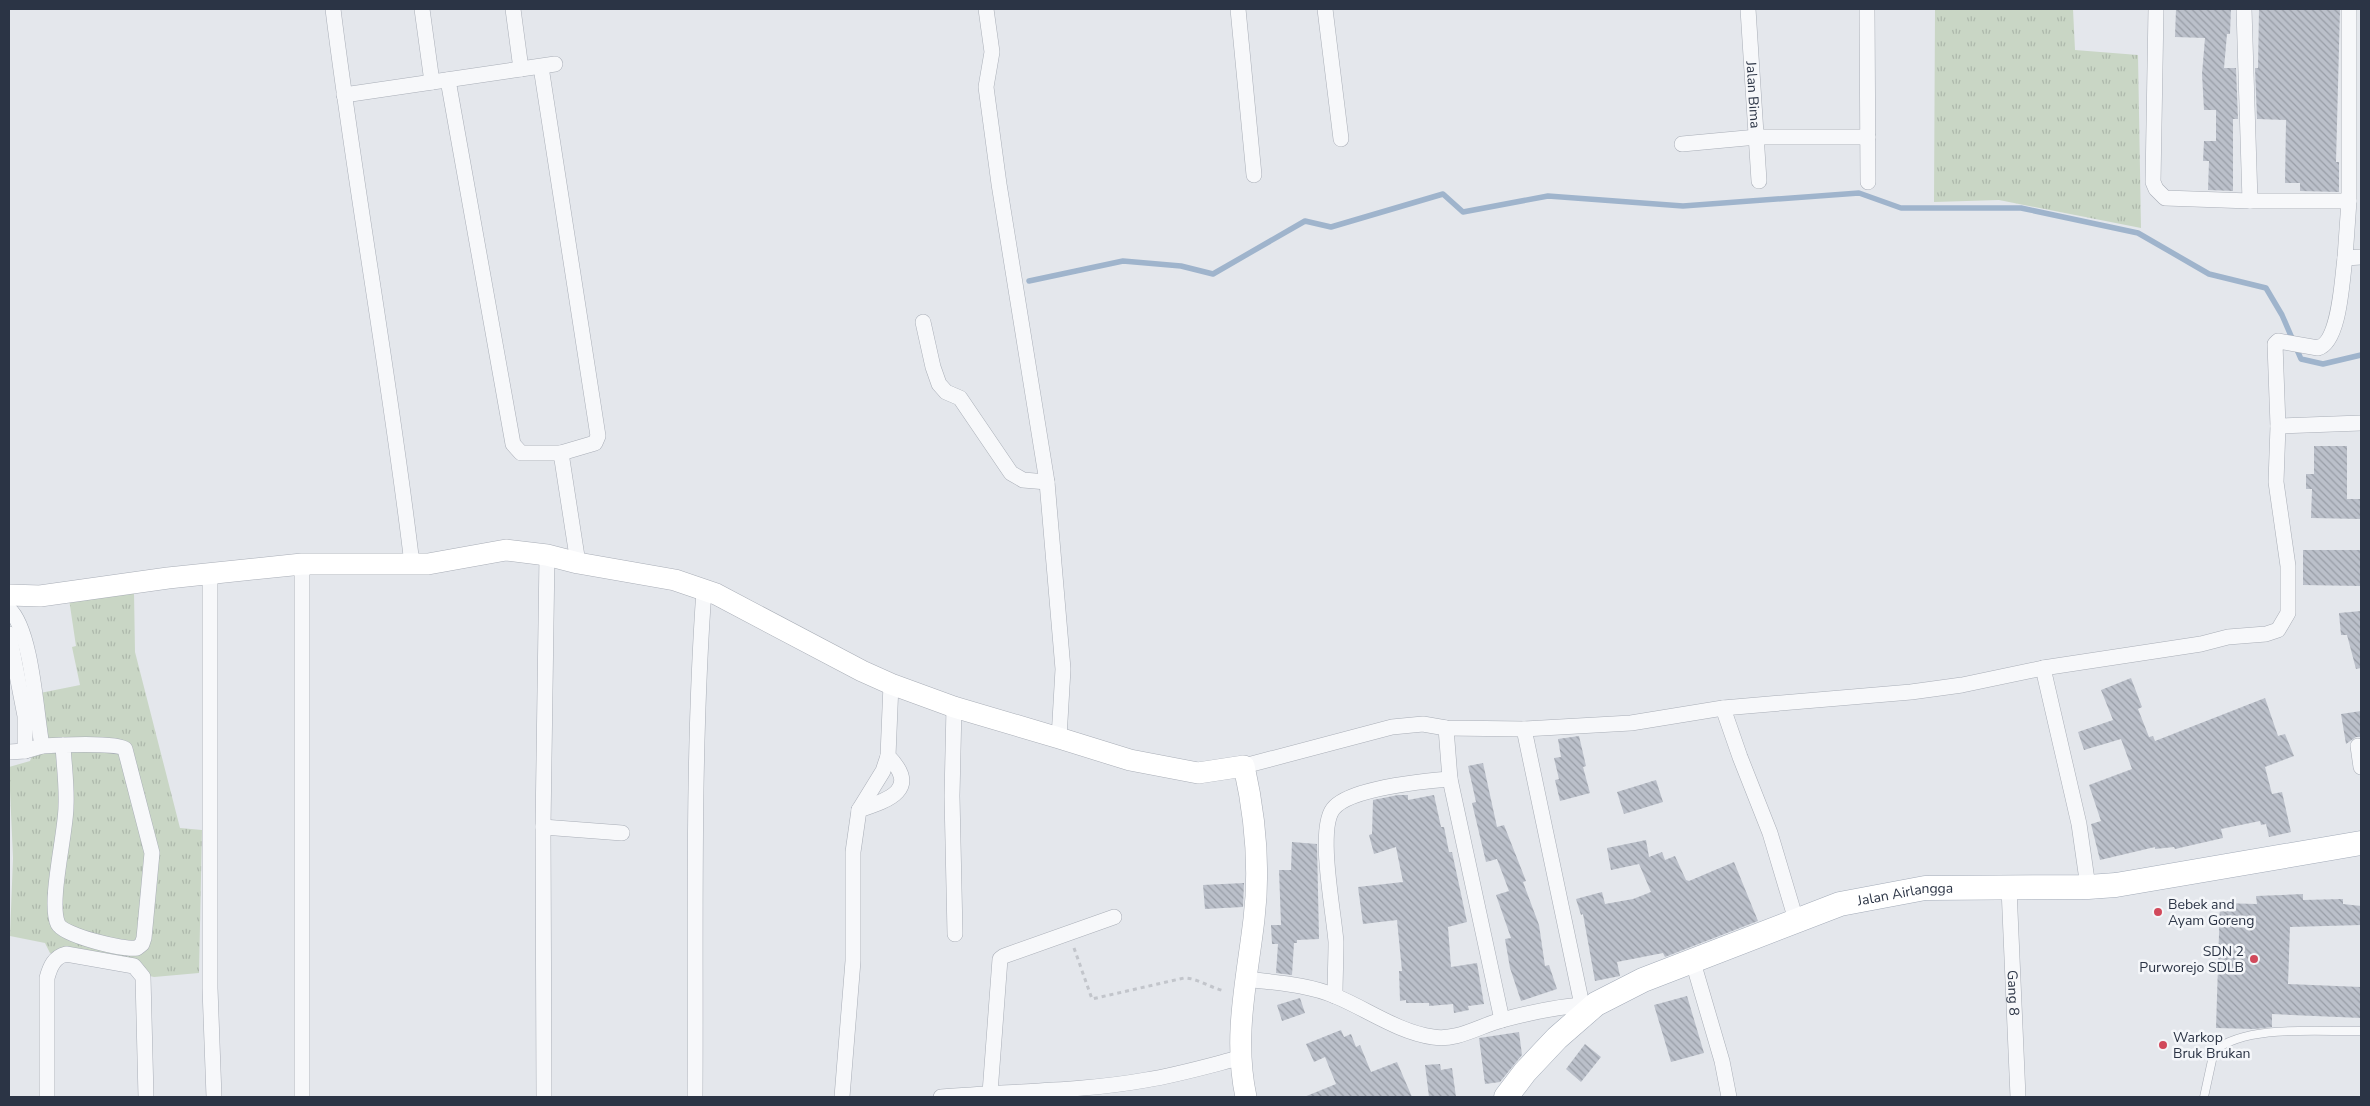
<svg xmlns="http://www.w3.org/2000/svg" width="2370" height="1106" font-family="'Nunito Sans',sans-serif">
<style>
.grass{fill:url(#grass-tufts)}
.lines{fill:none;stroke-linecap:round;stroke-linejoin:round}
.stream{stroke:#9fb4cc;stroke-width:5.5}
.building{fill:url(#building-back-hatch)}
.lane-casing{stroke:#a9aeb7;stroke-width:9}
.street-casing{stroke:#a9aeb7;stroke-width:16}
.secondary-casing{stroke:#a9aeb7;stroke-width:22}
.primary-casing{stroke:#a3abb8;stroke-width:25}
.path{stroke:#c2c5cb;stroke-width:3;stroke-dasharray:4 4;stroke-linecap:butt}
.lane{stroke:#f7f8fa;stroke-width:8}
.street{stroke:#f7f8fa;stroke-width:15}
.secondary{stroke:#fff;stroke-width:21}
.primary{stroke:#fff;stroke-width:24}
.poi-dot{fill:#d1495b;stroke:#f4f6f9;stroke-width:2}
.labels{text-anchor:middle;stroke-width:5;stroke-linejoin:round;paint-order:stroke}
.street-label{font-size:14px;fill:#2b3445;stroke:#f4f6f9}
.poi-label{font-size:14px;fill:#2b3445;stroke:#f4f6f9;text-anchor:start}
</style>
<defs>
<pattern id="grass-tufts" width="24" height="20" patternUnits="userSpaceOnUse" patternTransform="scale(1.25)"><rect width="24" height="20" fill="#c9d6c5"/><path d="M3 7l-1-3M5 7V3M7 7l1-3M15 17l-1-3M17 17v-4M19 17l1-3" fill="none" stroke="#adb8ab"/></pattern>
<pattern id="building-back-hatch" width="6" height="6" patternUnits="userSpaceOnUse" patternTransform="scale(1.25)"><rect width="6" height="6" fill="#bbc0ca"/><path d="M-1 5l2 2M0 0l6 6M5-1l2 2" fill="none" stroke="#989da6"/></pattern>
</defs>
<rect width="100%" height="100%" fill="#e4e7ec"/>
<path class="grass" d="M 1935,9 L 2073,9 L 2075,50 L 2138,55 L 2141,228 L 1999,200 L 1934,202 Z
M 134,592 L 135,652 L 180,828 L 202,830 L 199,973 L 154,977 L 50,953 L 45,943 L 10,936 L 13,858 L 9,767 L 30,761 L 41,732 L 35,694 L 80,685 L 72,647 L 76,646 L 69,599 Z"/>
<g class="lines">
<path class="stream" d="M 1029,281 L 1123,261 L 1181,266 L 1213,274 L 1305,221 L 1331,227 L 1443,194 L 1463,212 L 1548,196 L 1683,206 L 1859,193 L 1901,208 L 2021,208 L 2138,233 L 2209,274 L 2266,288 L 2282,315 L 2301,359 L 2323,364 L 2361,355"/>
</g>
<path class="building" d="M 2176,9 L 2231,9 L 2230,34 L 2227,34 L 2224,68 L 2236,68 L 2238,119 L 2233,119 L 2233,191 L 2208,190 L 2209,161 L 2203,161 L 2204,141 L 2216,141 L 2216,110 L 2204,110 L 2202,74 L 2205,38 L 2175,37 Z
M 2259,9 L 2340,9 L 2336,162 L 2339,162 L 2339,192 L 2300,191 L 2300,183 L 2285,183 L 2286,120 L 2257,119 L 2255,68 L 2258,68 Z
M 2314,446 L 2347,446 L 2347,499 L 2361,499 L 2361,519 L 2311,518 L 2312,489 L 2306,489 L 2306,474 L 2314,474 Z
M 2303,550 L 2361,550 L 2361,586 L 2303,585 Z
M 2361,611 L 2361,668 L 2356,669 L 2347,635 L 2341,635 L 2339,613 Z
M 2131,678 L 2142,707 L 2138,709 L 2149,737 L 2153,736 L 2155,741 L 2265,698 L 2278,736 L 2285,734 L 2294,756 L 2265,767 L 2272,794 L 2282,792 L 2291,832 L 2269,837 L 2266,824 L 2261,825 L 2260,821 L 2221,829 L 2223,838 L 2175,849 L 2174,847 L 2155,849 L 2155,847 L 2100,860 L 2091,824 L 2101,821 L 2089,785 L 2132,769 L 2121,739 L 2084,750 L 2078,732 L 2113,720 L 2101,690 Z
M 2361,711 L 2361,737 L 2356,737 L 2346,744 L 2341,714 Z
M 1579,736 L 1586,766 L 1583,767 L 1590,793 L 1560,801 L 1555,780 L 1559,779 L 1554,758 L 1561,757 L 1558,739 Z
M 1483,763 L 1497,827 L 1504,825 L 1526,881 L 1523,882 L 1539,925 L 1545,966 L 1549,965 L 1557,989 L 1521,1001 L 1510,968 L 1505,939 L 1511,938 L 1496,895 L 1509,891 L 1497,859 L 1486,862 L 1472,803 L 1476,802 L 1468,766 Z
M 1656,780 L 1663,802 L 1624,814 L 1617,792 Z
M 1398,795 L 1408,795 L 1408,800 L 1434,795 L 1441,827 L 1444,827 L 1449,852 L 1452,852 L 1467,922 L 1448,927 L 1451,967 L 1477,963 L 1484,1004 L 1468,1006 L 1469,1010 L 1454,1013 L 1453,1004 L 1429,1006 L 1429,1003 L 1406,1003 L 1406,1000 L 1400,1001 L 1399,971 L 1402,971 L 1397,920 L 1363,924 L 1358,887 L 1403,882 L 1396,847 L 1374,854 L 1369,835 L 1372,834 L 1373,800 Z
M 1646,840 L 1649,857 L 1662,852 L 1665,860 L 1675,856 L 1686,880 L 1689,881 L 1734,862 L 1758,921 L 1665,957 L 1663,953 L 1617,962 L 1620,976 L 1595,981 L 1583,914 L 1581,915 L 1576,899 L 1602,892 L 1605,904 L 1633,899 L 1651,892 L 1639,864 L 1611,870 L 1607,848 Z
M 1292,842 L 1317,844 L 1319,939 L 1297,940 L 1297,943 L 1294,943 L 1292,975 L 1276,973 L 1278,944 L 1272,944 L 1271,925 L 1281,925 L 1279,870 L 1291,870 Z
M 1244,883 L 1243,907 L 1205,909 L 1203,885 Z
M 2303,894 L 2303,900 L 2343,899 L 2343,904 L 2361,906 L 2361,925 L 2290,927 L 2288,984 L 2361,987 L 2361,1018 L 2272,1014 L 2272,1027 L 2255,1029 L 2216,1028 L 2220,903 L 2257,904 L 2256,896 Z
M 1687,996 L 1704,1053 L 1671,1062 L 1654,1005 Z
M 1300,998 L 1305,1013 L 1282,1021 L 1277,1005 Z
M 1341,1030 L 1344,1037 L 1351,1034 L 1356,1047 L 1360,1045 L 1371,1072 L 1397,1062 L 1412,1097 L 1304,1097 L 1336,1084 L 1325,1057 L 1314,1062 L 1306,1044 Z
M 1519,1032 L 1522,1055 L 1500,1082 L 1485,1084 L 1479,1038 Z
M 1585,1044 L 1601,1057 L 1581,1082 L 1566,1069 Z
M 1440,1064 L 1441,1070 L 1452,1068 L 1456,1097 L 1429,1097 L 1425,1065 Z"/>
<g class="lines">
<defs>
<path id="lane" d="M 2204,1097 L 2214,1051 C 2247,1024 2320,1032 2361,1031"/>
<g id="street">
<path d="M 333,9 C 356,194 390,378 412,564"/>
<path d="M 422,9 L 432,82"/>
<path d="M 513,9 L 521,69"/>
<path d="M 986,9 L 992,52 L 986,87 L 999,184 L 1047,482 L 1063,669 L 1059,738"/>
<path d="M 1238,9 L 1254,175"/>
<path d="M 1325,9 L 1341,139"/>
<path id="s1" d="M 1748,9 L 1759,181"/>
<path d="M 1867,9 L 1868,182"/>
<path d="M 2156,9 L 2153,182 L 2156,189 L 2165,198 L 2250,201 L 2349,201 L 2349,9"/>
<path d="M 2244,9 L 2250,201"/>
<path d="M 541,67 L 598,436 L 595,443 L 561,453"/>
<path d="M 448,80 L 513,444 L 521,453 L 561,453 L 578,563"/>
<path d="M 344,95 L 555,64"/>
<path d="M 1682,144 L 1757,137 L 1868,137"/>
<path d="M 2349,201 L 2345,258 L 2361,257"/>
<path d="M 923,322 L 933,367 L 939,384 L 946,392 L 960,398 L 1011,473 L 1023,480 L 1047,482"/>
<path d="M 2278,426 L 2361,423"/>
<path d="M 302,564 L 302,1097"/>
<path d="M 210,574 L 210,988 L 214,1097"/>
<path d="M 9,609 C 32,630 36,714 42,746 L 25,751 L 9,752"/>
<path d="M 9,634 L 25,716 L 25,751"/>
<path d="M 2043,668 L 2079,824 L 2088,887"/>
<path d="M 954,707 L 952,796 L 955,934"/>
<path d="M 1723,708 L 1740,757 L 1770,833 L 1796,920"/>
<path d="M 1446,728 L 1450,779 L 1502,1020"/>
<path d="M 1524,729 L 1582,1005"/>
<path d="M 42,746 C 56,745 117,742 125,749 L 152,853 L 144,938 L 142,944 L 137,948 C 124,950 64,936 58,924 C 48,903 66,833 66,806 C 67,786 64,765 63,745"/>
<path d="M 2358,746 L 2361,767"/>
<path d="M 1244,766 L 1392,727 L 1423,724 L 1446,728 L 1524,729 L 1631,723 L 1723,708 L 1911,692 L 1962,685 L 2043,668 L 2201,644 L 2228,637 L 2266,634 L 2278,630 L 2288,613 L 2288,566 L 2276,482 L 2278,426 L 2275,344 L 2278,341 L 2318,348 C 2340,342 2342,278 2345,258"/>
<path d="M 859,810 L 883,771 L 888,756"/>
<path d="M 543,827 L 622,833"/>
<path id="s2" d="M 2009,888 L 2018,1097"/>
<path d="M 1693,962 L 1722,1061 L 1729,1097"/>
<path d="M 1246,979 C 1276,983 1307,984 1335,996 C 1367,1009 1398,1032 1433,1037 C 1457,1041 1479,1026 1502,1020 C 1532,1012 1564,1005 1596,1004"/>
<path d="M 1335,996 C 1335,978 1336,960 1336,942 C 1334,913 1317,830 1333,809 C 1349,788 1425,781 1450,779"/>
<path d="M 990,1093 L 1000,959 L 1004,956 L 1114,917"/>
<path d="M 47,1097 L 47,978 C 50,967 54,957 66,954 L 134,966 L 143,977 L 146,1097"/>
<path d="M 544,1097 L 543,827 L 547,555"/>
<path d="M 695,1097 C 696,928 692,759 704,590"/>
<path d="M 842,1097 L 853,961 L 853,852 L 859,810 C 890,800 920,789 888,756 L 891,684"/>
<path d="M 941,1097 C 1009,1091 1079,1092 1146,1080 C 1177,1075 1208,1066 1239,1058"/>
</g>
<path id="secondary" d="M 9,595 L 40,596 L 168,578 L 302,564 L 428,564 L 506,550 L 547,555 L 578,563 L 675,580 L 716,594 L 862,671 L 891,684 L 954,707 L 1059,738 L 1130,760 L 1198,773 L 1244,766 C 1255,815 1260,869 1254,919 C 1247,980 1233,1036 1246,1097"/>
<g id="primary">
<path id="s3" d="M 1506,1097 L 1525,1072 L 1557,1038 L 1596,1004 L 1643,980 L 1840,904 L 1925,888 L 2088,887 L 2116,885 L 2361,843"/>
</g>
</defs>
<use href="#lane" class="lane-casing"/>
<use href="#street" class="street-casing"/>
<use href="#secondary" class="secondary-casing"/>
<use href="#primary" class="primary-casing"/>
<path class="path" d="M 1074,948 L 1092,999 L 1184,978 C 1198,978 1210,988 1225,991"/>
<use href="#lane" class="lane"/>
<use href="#street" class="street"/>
<use href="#secondary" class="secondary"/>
<use href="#primary" class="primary"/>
</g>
<g class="poi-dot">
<circle cx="2158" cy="912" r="5"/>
<circle cx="2254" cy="959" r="5"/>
<circle cx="2163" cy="1045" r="5"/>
</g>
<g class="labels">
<g class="street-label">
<text dy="5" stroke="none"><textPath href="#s1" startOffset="86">Jalan Bima</textPath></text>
<text dy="5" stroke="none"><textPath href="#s3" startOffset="460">Jalan Airlangga</textPath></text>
<text dy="5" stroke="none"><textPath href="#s2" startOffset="105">Gang 8</textPath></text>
</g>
<g class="poi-label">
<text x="2168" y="909">Bebek and<tspan x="2168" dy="16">Ayam Goreng</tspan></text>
<text x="2244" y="956" text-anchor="end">SDN 2<tspan x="2244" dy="16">Purworejo SDLB</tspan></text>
<text x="2173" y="1042">Warkop<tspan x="2173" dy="16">Bruk Brukan</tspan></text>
</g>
</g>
<rect width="2370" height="1106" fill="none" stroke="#2b3445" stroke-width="20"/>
</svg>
